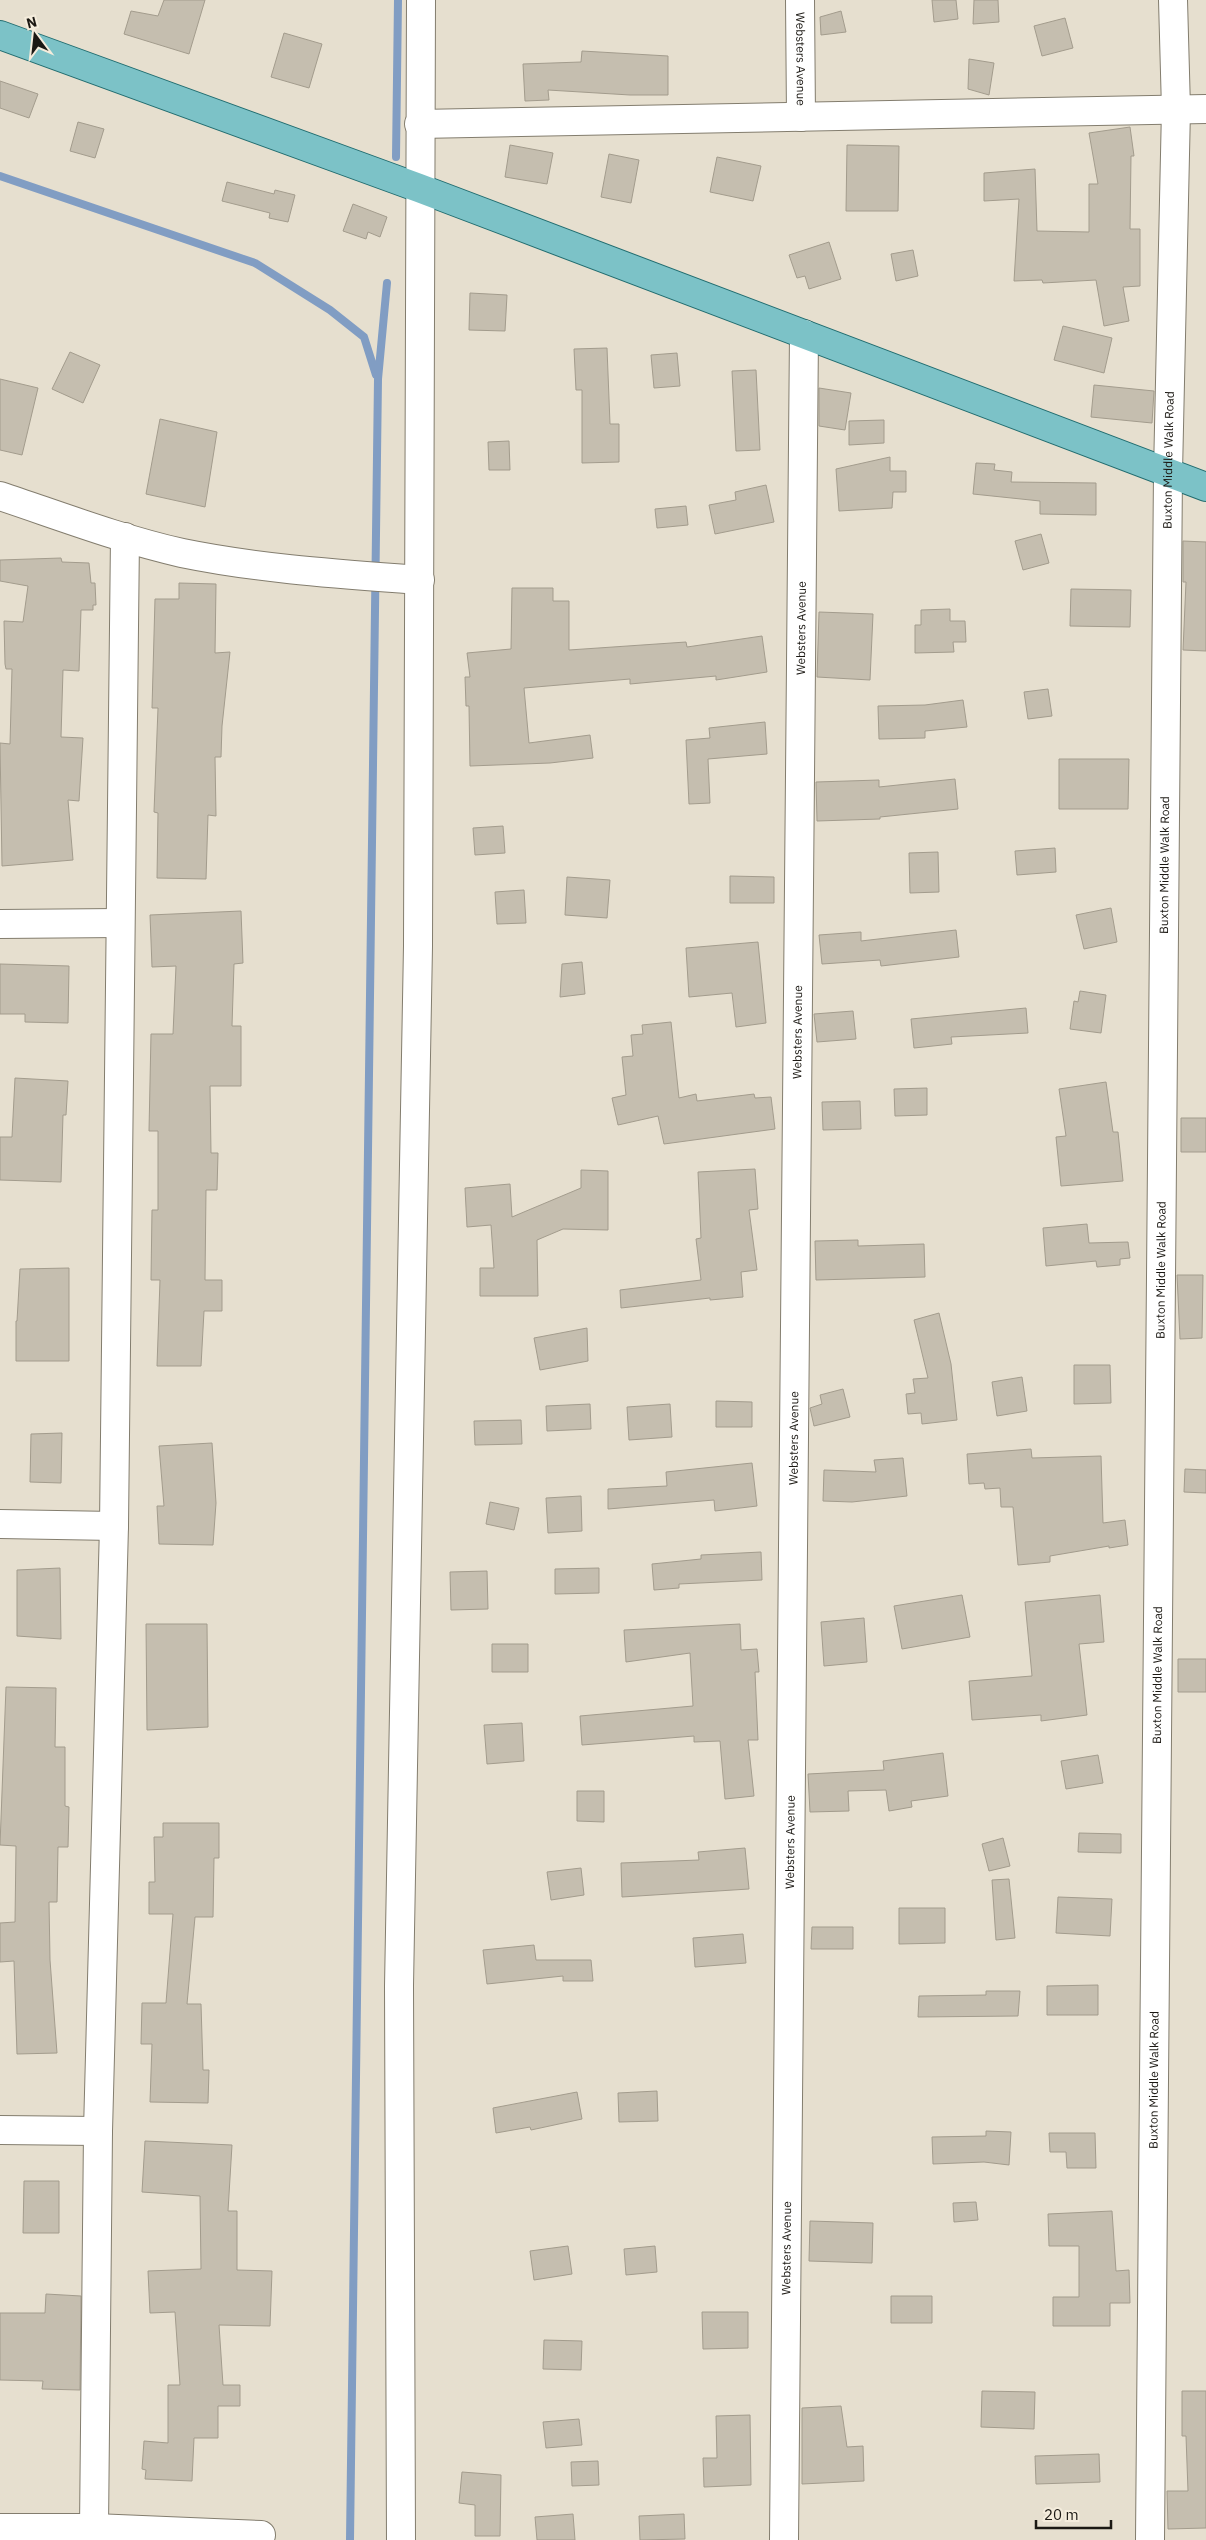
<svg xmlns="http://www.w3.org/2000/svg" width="1206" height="2540" font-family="'IBM Plex Sans',sans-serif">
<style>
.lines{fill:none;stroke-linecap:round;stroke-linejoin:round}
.stream{stroke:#819dc3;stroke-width:8}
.building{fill:#c5beaf;stroke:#a39c8d}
.minor-casing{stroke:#837d6e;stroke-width:30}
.major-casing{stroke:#216c6f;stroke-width:30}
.minor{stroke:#fff;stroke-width:28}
.major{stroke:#7cc2c7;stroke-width:28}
.labels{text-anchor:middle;stroke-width:4;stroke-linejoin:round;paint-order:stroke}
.street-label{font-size:12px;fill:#1b1813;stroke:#f4ecdc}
</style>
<rect width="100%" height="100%" fill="#e6dfcf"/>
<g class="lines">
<path class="stream" d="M 396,157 L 398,0
M 0,176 L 255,263 L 330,310 L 364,337 L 376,375
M 350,2540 L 378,379 L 387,283"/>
</g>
<path class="building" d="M 164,0 L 205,0 L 189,54 L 124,34 L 131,11 L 158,16 Z
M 932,0 L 956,0 L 958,19 L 934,22 Z
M 974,0 L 998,0 L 999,22 L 973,24 Z
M 841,11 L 846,32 L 821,35 L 820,17 Z
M 1065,18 L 1073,48 L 1042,56 L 1034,26 Z
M 284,33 L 322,44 L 309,88 L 271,77 Z
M 582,51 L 668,56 L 668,95 L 630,95 L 548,90 L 549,100 L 525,101 L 523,64 L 581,62 Z
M 969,59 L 994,63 L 989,95 L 968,89 Z
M 0,81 L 38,94 L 29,118 L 0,108 Z
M 78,122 L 104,129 L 95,158 L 70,151 Z
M 1130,127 L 1134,156 L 1131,156 L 1130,229 L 1140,229 L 1140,286 L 1123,287 L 1129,321 L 1104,326 L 1096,280 L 1043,283 L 1042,280 L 1014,281 L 1019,199 L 984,201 L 984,173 L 1035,169 L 1037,231 L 1089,232 L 1089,184 L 1098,184 L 1089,133 Z
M 510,145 L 553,153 L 547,184 L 505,177 Z
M 847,145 L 899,146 L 898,211 L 846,211 Z
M 609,154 L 639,160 L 631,203 L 601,197 Z
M 717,157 L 761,166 L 753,201 L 710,192 Z
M 227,182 L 274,194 L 275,190 L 295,195 L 288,222 L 269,218 L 270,213 L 222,201 Z
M 353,204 L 387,217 L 380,237 L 368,232 L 366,239 L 343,231 Z
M 829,242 L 841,279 L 809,289 L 805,276 L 797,278 L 789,255 Z
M 913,250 L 918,276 L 896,281 L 891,254 Z
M 470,293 L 507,295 L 505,331 L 469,330 Z
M 1063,326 L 1112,338 L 1104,373 L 1054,360 Z
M 607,348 L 610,424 L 619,424 L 619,462 L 582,463 L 582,390 L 576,390 L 574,349 Z
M 70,352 L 100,365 L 83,403 L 52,389 Z
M 677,353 L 680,386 L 654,388 L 651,355 Z
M 756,370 L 760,450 L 736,451 L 732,371 Z
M 0,379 L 38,388 L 22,455 L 0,450 Z
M 1094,385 L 1154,391 L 1152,423 L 1091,417 Z
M 819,388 L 851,393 L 845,430 L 819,426 Z
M 160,419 L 217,432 L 205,507 L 146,494 Z
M 884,420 L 884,443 L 849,445 L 849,421 Z
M 509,441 L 510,470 L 489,470 L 488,442 Z
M 890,457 L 890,471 L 906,471 L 906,492 L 893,492 L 892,508 L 839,511 L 836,469 Z
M 976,463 L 995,464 L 994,470 L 1012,472 L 1011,482 L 1096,483 L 1096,515 L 1040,514 L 1040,501 L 973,494 Z
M 766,485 L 774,522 L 715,534 L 709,505 L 736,500 L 735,492 Z
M 686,506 L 688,525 L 657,528 L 655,509 Z
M 1041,534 L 1049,563 L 1023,570 L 1015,541 Z
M 1183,541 L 1206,542 L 1206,651 L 1183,650 L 1186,582 L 1183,582 Z
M 61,558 L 62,562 L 89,563 L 91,583 L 95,583 L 96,605 L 93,605 L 93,610 L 81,610 L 79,671 L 63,670 L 61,737 L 83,738 L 79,801 L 68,800 L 73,860 L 2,866 L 0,743 L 10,744 L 12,669 L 6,669 L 5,664 L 4,621 L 23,622 L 28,586 L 0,581 L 0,560 Z
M 179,583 L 216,584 L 215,653 L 230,652 L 222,726 L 221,757 L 215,757 L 216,816 L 208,815 L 206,879 L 157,878 L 158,813 L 154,812 L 158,708 L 152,708 L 155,599 L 179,599 Z
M 512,588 L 553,588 L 553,601 L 569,601 L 569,650 L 686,642 L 687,647 L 762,636 L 767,672 L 716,680 L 716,676 L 630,684 L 630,679 L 524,688 L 529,743 L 590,735 L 593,758 L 550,763 L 470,766 L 469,706 L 466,706 L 465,677 L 470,677 L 467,653 L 511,649 Z
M 1071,589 L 1131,590 L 1130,627 L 1070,626 Z
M 950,609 L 950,621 L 965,621 L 966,642 L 953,642 L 954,652 L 915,653 L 915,625 L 921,625 L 921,610 Z
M 819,612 L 873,614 L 870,680 L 817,677 Z
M 1048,689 L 1052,716 L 1028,719 L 1024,692 Z
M 963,700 L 967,727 L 925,731 L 925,738 L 879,739 L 878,706 L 925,705 Z
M 765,722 L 767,754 L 708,759 L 710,803 L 689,804 L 686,740 L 710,738 L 709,728 Z
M 1059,759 L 1129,759 L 1128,809 L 1059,809 Z
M 955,779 L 958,809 L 880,817 L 880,819 L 817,821 L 816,782 L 879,780 L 879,787 Z
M 503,826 L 505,853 L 475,855 L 473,828 Z
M 1055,848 L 1056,872 L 1017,875 L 1015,851 Z
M 938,852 L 939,892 L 910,893 L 909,853 Z
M 730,876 L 774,877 L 774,903 L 730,903 Z
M 567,877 L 610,880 L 607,918 L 565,915 Z
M 524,890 L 526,923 L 497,924 L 495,892 Z
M 1111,908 L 1117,942 L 1084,949 L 1076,915 Z
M 241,911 L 243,963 L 234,964 L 232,1026 L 241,1026 L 241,1086 L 210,1086 L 211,1153 L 218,1153 L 217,1190 L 206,1190 L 205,1280 L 222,1280 L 222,1311 L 204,1311 L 201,1366 L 157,1366 L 160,1280 L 151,1280 L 152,1210 L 158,1210 L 158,1131 L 149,1131 L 151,1034 L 173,1034 L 176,966 L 152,967 L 150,915 Z
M 956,930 L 959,957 L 881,966 L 880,960 L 822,964 L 819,935 L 861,932 L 861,941 Z
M 758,942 L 766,1023 L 736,1027 L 732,993 L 689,997 L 686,948 Z
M 582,962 L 585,994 L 560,997 L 562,964 Z
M 0,964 L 69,966 L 68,1023 L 25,1022 L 25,1014 L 0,1014 Z
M 1080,991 L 1106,995 L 1101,1033 L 1070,1029 L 1074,1001 L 1078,1002 Z
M 1026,1008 L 1028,1033 L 951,1037 L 952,1044 L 914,1048 L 911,1019 Z
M 853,1011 L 856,1039 L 817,1042 L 814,1014 Z
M 671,1022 L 679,1098 L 696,1094 L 697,1101 L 754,1094 L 755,1098 L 771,1097 L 775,1129 L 664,1144 L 658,1116 L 618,1125 L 612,1098 L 626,1095 L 622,1057 L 633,1056 L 631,1035 L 643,1034 L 642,1025 Z
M 15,1078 L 68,1081 L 66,1115 L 63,1115 L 61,1182 L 0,1180 L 0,1137 L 12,1137 Z
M 1106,1082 L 1113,1132 L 1118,1132 L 1123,1181 L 1061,1186 L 1056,1137 L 1066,1136 L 1059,1089 Z
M 927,1088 L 927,1115 L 895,1116 L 894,1089 Z
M 860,1101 L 861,1129 L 823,1130 L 822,1102 Z
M 1181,1118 L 1206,1118 L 1206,1152 L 1181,1152 Z
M 755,1169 L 758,1209 L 749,1210 L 757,1270 L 741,1272 L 743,1297 L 710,1300 L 710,1298 L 621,1308 L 620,1290 L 701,1280 L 696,1239 L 701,1238 L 698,1172 Z
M 581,1170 L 608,1171 L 608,1230 L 563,1229 L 537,1240 L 538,1296 L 480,1296 L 480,1268 L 494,1268 L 491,1225 L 467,1227 L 465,1188 L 510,1184 L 512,1217 L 581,1188 Z
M 1087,1224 L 1089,1243 L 1128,1242 L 1130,1258 L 1120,1259 L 1120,1265 L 1097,1267 L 1096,1261 L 1046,1266 L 1043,1228 Z
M 858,1240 L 858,1246 L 924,1244 L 925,1277 L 816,1280 L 815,1241 Z
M 69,1268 L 69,1361 L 16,1361 L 16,1321 L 17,1321 L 20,1269 Z
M 1177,1275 L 1203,1275 L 1202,1338 L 1180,1339 Z
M 939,1313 L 951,1364 L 957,1420 L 922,1424 L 921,1413 L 908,1414 L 906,1394 L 915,1393 L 913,1379 L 928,1378 L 914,1320 Z
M 587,1328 L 588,1361 L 540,1370 L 534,1338 Z
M 1074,1365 L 1110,1365 L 1111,1403 L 1074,1404 Z
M 1022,1377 L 1027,1411 L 997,1416 L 992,1382 Z
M 843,1389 L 850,1417 L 814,1426 L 810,1408 L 822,1404 L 820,1395 Z
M 716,1401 L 752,1402 L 752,1427 L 716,1427 Z
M 590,1404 L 591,1429 L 547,1431 L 546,1406 Z
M 670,1404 L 672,1437 L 629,1440 L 627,1407 Z
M 521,1420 L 522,1444 L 475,1445 L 474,1421 Z
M 62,1433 L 61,1483 L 30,1482 L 31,1434 Z
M 212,1443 L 216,1503 L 213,1545 L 159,1544 L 157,1506 L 164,1506 L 159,1446 Z
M 1031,1449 L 1032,1458 L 1101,1456 L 1103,1523 L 1125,1520 L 1128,1545 L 1109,1548 L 1109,1546 L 1050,1556 L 1050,1562 L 1018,1565 L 1013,1507 L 1001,1507 L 1000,1488 L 985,1489 L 984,1483 L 969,1484 L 967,1454 Z
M 903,1458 L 907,1496 L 852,1502 L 823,1501 L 824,1470 L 876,1472 L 874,1460 Z
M 752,1463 L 757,1506 L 715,1511 L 714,1500 L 608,1509 L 608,1489 L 667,1486 L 666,1472 Z
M 1185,1469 L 1206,1470 L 1206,1493 L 1184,1492 Z
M 581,1496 L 582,1531 L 548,1533 L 546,1498 Z
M 490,1502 L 519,1508 L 514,1530 L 486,1524 Z
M 761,1552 L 762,1580 L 679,1584 L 679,1588 L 654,1590 L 652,1564 L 701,1559 L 701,1555 Z
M 60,1568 L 61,1639 L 17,1636 L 17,1570 Z
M 599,1568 L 599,1593 L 555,1594 L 555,1569 Z
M 487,1571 L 488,1609 L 451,1610 L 450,1572 Z
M 962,1595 L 970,1637 L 902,1649 L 894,1606 Z
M 1100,1595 L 1104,1642 L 1079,1644 L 1087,1715 L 1041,1721 L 1041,1715 L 972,1720 L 969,1681 L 1032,1676 L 1025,1602 Z
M 864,1618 L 867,1662 L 824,1666 L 821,1622 Z
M 146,1624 L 207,1624 L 208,1727 L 147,1730 Z
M 740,1624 L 741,1650 L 757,1649 L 759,1672 L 755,1672 L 758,1740 L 748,1740 L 754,1796 L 725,1799 L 720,1741 L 694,1742 L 694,1736 L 582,1745 L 580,1716 L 693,1706 L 690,1653 L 626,1662 L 624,1630 Z
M 492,1644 L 528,1644 L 528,1672 L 492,1672 Z
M 1178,1659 L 1206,1659 L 1206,1692 L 1178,1692 Z
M 6,1687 L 56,1688 L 55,1747 L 65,1747 L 65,1806 L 69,1807 L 68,1847 L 58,1847 L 57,1902 L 49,1902 L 50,1960 L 57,2053 L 17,2054 L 14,1961 L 0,1962 L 0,1923 L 15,1922 L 16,1846 L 0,1845 Z
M 522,1723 L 524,1761 L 487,1764 L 484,1725 Z
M 943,1753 L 948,1796 L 911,1801 L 912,1807 L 889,1811 L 886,1790 L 848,1791 L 849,1811 L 810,1812 L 808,1774 L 884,1770 L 883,1761 Z
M 1098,1755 L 1103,1783 L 1066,1789 L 1061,1761 Z
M 577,1791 L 604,1791 L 604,1822 L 577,1821 Z
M 163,1823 L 219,1823 L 219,1858 L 214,1858 L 213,1917 L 195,1917 L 187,2004 L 201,2004 L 203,2070 L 209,2070 L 208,2103 L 150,2102 L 152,2044 L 141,2044 L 142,2003 L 166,2003 L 173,1914 L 149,1914 L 149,1882 L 155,1882 L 154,1837 L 163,1837 Z
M 1079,1833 L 1121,1834 L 1121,1853 L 1078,1852 Z
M 1003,1838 L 1010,1866 L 989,1871 L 982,1844 Z
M 745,1848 L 749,1889 L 622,1897 L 621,1863 L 699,1860 L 698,1852 Z
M 581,1868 L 584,1895 L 551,1900 L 547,1872 Z
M 1009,1879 L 1015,1938 L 996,1940 L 992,1880 Z
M 1058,1897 L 1112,1899 L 1110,1936 L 1056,1933 Z
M 899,1908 L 945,1908 L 945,1943 L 899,1944 Z
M 812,1927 L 853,1927 L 853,1949 L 811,1949 Z
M 743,1934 L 746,1963 L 695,1967 L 693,1938 Z
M 534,1945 L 536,1960 L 591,1960 L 593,1981 L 563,1981 L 563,1976 L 487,1984 L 483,1950 Z
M 1098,1985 L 1098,2015 L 1047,2015 L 1047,1986 Z
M 986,1991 L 1020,1991 L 1018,2016 L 918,2017 L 919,1996 L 986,1995 Z
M 657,2091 L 658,2121 L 619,2122 L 618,2093 Z
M 577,2092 L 582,2119 L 531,2130 L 530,2127 L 496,2133 L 493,2108 Z
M 986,2131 L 1011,2132 L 1009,2165 L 984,2162 L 933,2164 L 932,2137 L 986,2136 Z
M 1049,2133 L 1095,2133 L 1096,2168 L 1067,2168 L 1066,2152 L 1050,2152 Z
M 145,2141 L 232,2145 L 228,2211 L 237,2211 L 237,2270 L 272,2271 L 270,2326 L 219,2325 L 223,2385 L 240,2385 L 240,2406 L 218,2406 L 218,2438 L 194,2438 L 192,2481 L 145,2479 L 146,2470 L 142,2469 L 144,2441 L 168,2443 L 168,2385 L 180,2385 L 175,2312 L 150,2313 L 148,2271 L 201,2269 L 200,2196 L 142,2192 Z
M 24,2181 L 59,2181 L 59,2233 L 23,2233 Z
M 976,2202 L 978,2220 L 954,2222 L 953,2203 Z
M 1112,2211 L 1116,2271 L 1129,2270 L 1130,2303 L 1110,2303 L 1110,2326 L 1053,2326 L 1053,2297 L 1079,2297 L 1079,2246 L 1049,2246 L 1048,2214 Z
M 810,2221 L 873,2223 L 872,2263 L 809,2261 Z
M 568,2246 L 572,2274 L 534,2280 L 530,2251 Z
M 655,2246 L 657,2272 L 626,2275 L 624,2249 Z
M 46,2294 L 81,2296 L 80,2390 L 42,2389 L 43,2381 L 0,2380 L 0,2313 L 45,2313 Z
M 891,2296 L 932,2296 L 932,2323 L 891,2323 Z
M 702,2312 L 748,2312 L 748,2348 L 703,2349 Z
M 544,2340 L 582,2341 L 581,2370 L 543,2369 Z
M 982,2391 L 1035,2392 L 1034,2429 L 981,2427 Z
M 1182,2391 L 1206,2391 L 1206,2528 L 1168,2529 L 1167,2491 L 1188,2491 L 1186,2436 L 1182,2436 Z
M 841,2406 L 847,2447 L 863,2446 L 864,2481 L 802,2484 L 802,2408 Z
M 750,2415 L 751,2485 L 704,2487 L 703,2458 L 717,2458 L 716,2416 Z
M 579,2419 L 582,2445 L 546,2448 L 543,2422 Z
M 1099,2454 L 1100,2482 L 1036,2484 L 1035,2456 Z
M 598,2461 L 599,2485 L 572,2486 L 571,2462 Z
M 462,2472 L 501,2475 L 500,2536 L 475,2536 L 475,2505 L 459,2503 Z
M 573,2514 L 575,2540 L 537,2540 L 535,2517 Z
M 684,2514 L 685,2539 L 640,2540 L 639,2516 Z"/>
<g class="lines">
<defs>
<g id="minor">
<path id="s1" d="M 800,0 L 801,117"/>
<path d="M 419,124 L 1206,109"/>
<path d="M 0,496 C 60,516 120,539 182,553 C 260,569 340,574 420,580"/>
<path d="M 0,924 L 119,923"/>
<path d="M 0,1524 L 114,1526"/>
<path d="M 0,2130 L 98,2131"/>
<path d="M 0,2528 L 94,2528 L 261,2535"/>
<path d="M 94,2528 L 98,2131 L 114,1526 L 125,537"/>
<path d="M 401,2540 L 399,1986 L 418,946 L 421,0"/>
<path id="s2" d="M 784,2540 L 804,334"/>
<path id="s3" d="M 1150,2540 L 1168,473 L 1176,109 L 1173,0"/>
</g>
<path id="major" d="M 0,35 L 419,188 L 1206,487"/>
</defs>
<use href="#minor" class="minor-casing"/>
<use href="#major" class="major-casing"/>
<use href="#minor" class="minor"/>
<use href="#major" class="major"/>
</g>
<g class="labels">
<g class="street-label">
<text dy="4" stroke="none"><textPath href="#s1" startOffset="59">Websters Avenue</textPath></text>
<text dy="4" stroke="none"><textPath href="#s3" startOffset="2080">Buxton Middle Walk Road</textPath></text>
<text dy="4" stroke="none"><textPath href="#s2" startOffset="1912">Websters Avenue</textPath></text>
<text dy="4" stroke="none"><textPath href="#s3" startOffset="1675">Buxton Middle Walk Road</textPath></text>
<text dy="4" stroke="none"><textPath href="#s2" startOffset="1508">Websters Avenue</textPath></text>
<text dy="4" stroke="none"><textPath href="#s3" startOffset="1270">Buxton Middle Walk Road</textPath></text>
<text dy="4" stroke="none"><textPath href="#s2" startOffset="1102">Websters Avenue</textPath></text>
<text dy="4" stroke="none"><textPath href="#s3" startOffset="865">Buxton Middle Walk Road</textPath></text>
<text dy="4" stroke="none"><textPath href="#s2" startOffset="698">Websters Avenue</textPath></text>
<text dy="4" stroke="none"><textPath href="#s3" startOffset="460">Buxton Middle Walk Road</textPath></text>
<text dy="4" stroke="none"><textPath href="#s2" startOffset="292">Websters Avenue</textPath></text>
</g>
</g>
<g transform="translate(35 35) rotate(345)" stroke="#f4ecdc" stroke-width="4" paint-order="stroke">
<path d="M0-4L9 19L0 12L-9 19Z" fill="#1b1813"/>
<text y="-8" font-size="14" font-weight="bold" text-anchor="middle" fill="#1b1813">N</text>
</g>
<path d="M1036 2520v8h75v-8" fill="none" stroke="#1b1813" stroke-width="2.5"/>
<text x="1044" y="2520" font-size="15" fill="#1b1813" stroke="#f4ecdc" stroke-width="4" paint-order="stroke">20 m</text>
</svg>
